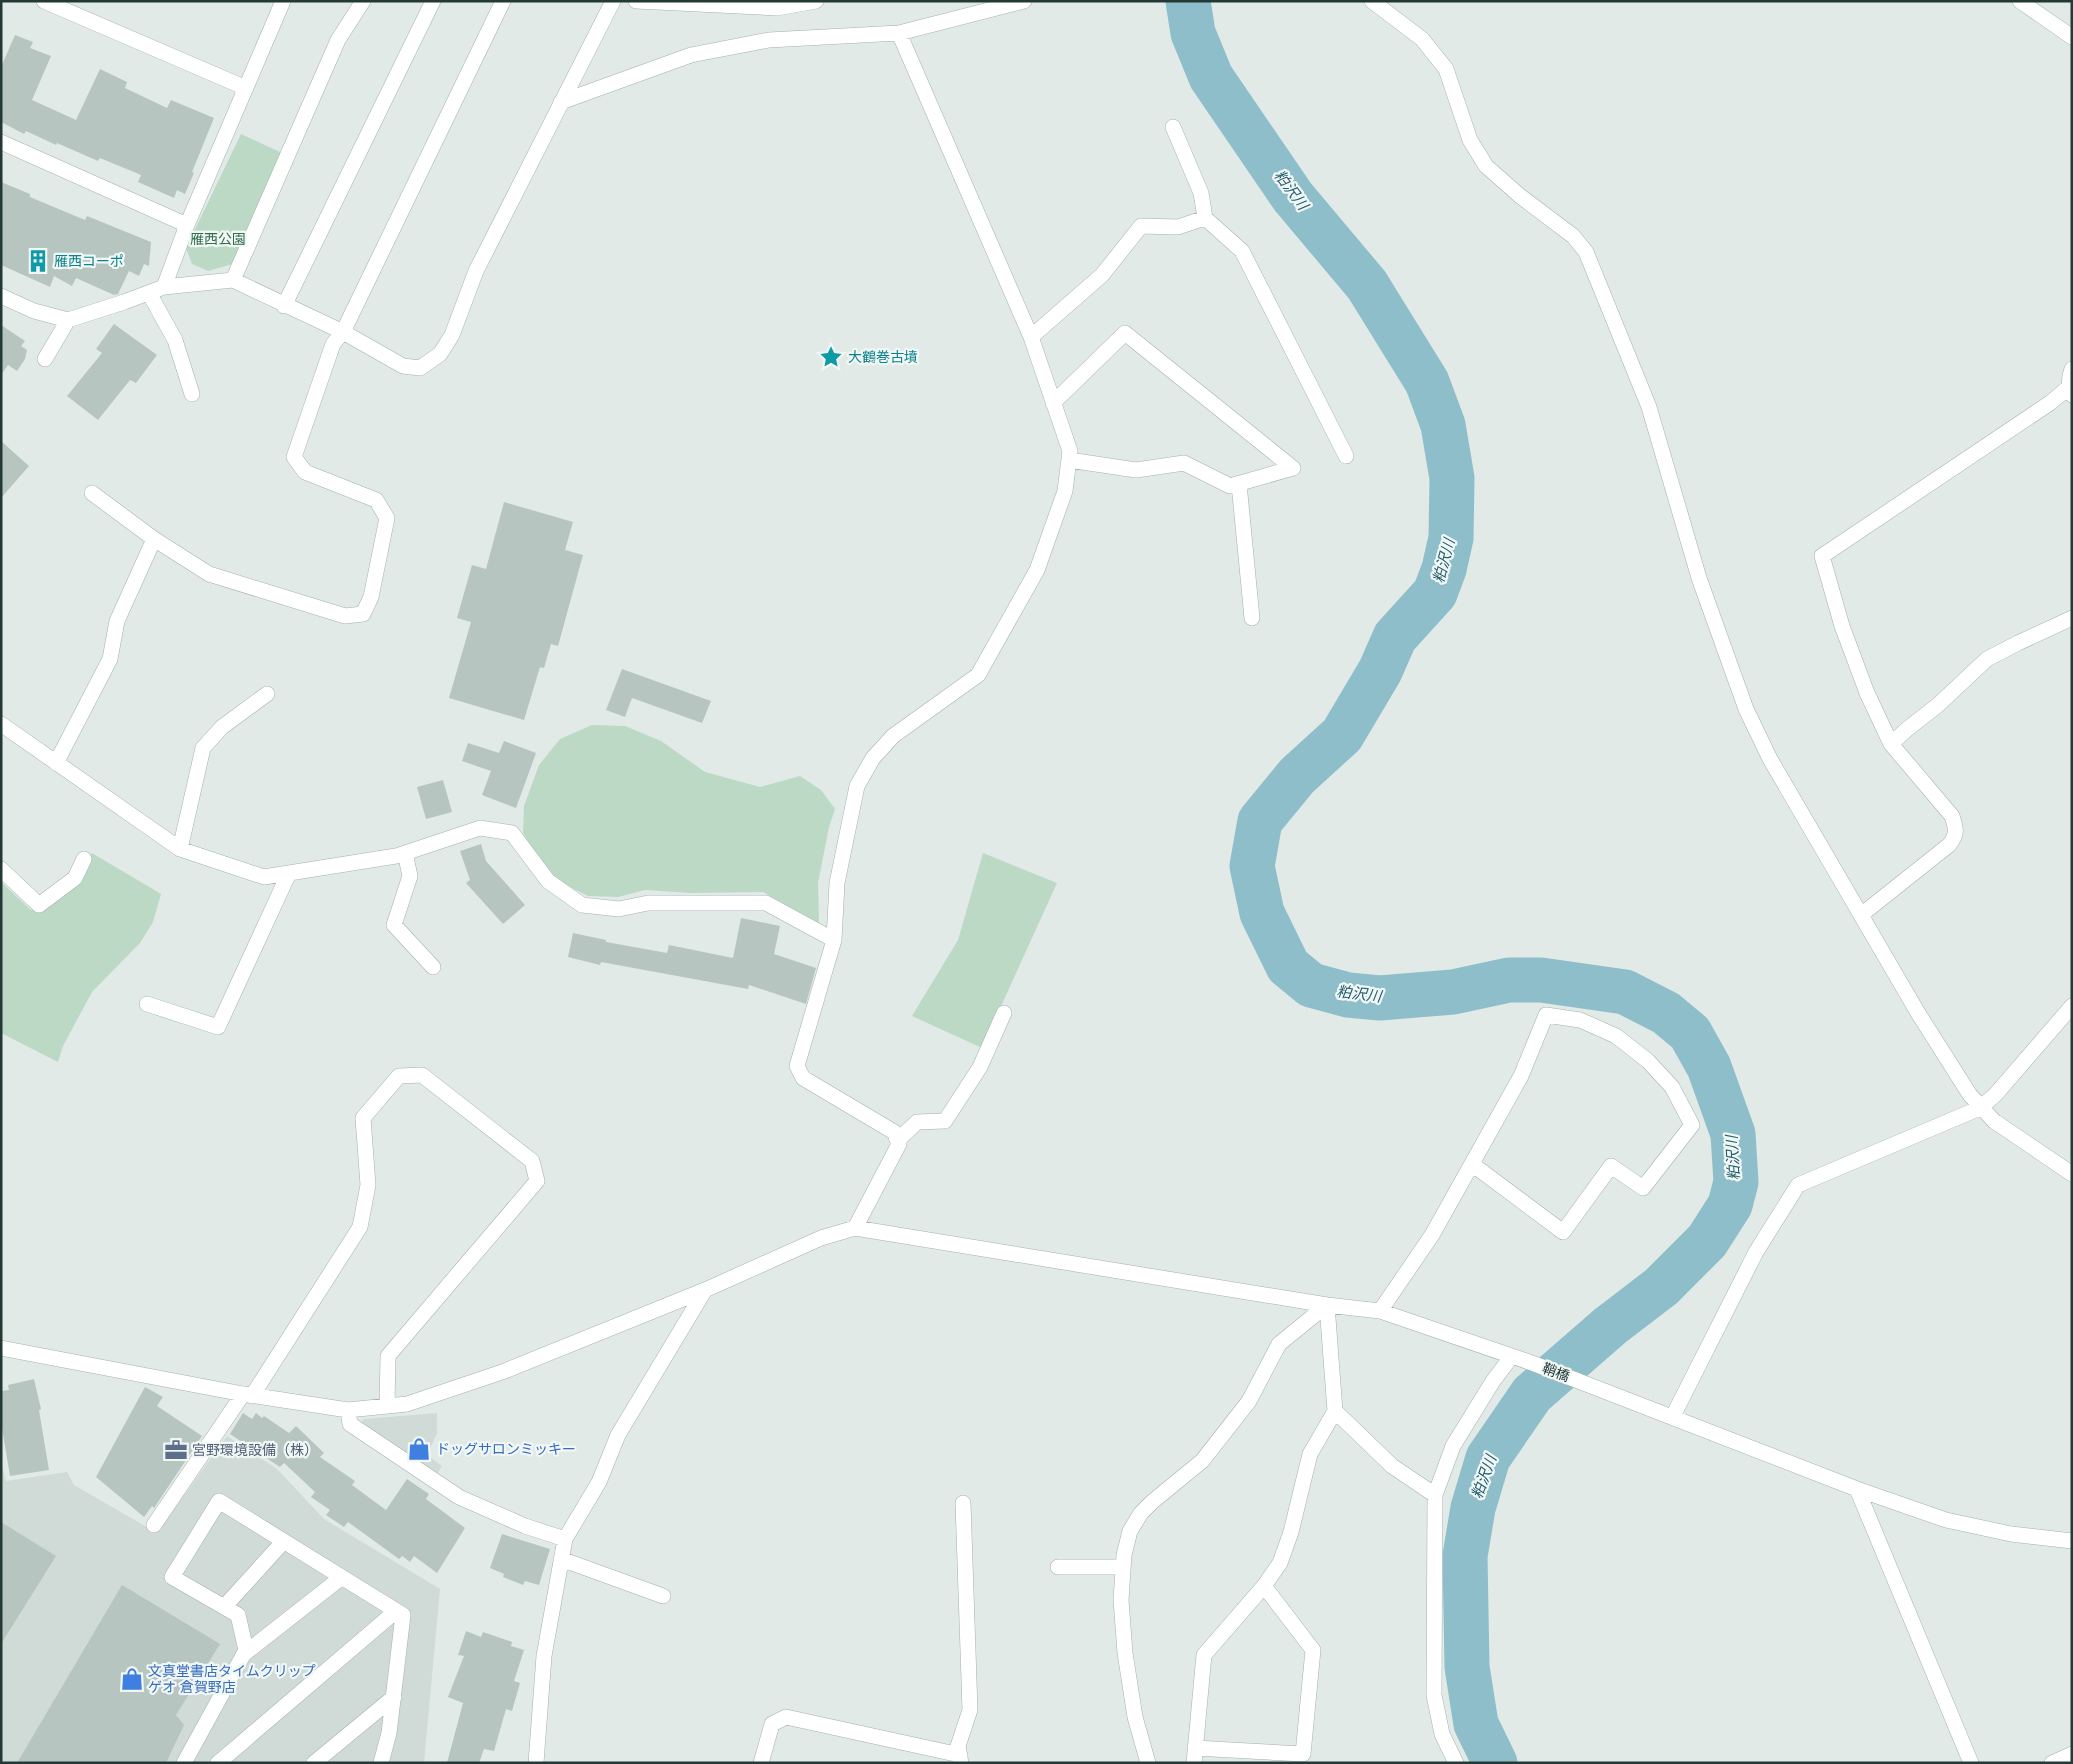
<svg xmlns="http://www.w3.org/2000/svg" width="2073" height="1764" font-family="'Noto Sans','Noto Sans JP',sans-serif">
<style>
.built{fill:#d0dad6}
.green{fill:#bcd9c6}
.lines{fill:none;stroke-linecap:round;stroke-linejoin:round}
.river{stroke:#8ebeca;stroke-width:45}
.building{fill:#b7c5c0}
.minor-casing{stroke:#a4b1ae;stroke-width:16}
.minor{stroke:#fff;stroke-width:15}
.labels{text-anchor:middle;stroke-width:4.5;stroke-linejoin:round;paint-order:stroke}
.park-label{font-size:14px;fill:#326c4b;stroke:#f1f7f5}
.culture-label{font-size:14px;fill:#0d838f;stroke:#f1f7f5;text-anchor:start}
.street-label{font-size:14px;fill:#233935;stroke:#f1f7f5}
.shop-label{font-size:14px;fill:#366cbe;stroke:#f1f7f5;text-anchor:start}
.service-label{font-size:14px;fill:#4e5e75;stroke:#f1f7f5;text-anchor:start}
.water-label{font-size:15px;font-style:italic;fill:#245e6f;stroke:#f1f7f5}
</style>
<rect width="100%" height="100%" fill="#e1eae7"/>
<path class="built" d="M 437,1413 L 437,1433 L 427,1455 L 442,1466 L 436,1475 L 360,1425 L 364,1419 Z
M 227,1436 L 277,1469 L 324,1519 L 440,1589 L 424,1763 L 1,1763 L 1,1463 L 6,1481 L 67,1472 L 74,1485 L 157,1533 Z"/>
<path class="green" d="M 241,134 L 282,153 L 236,263 L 208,271 L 192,264 L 186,248 Z
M 592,725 L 625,726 L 661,741 L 705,772 L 760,787 L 800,776 L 821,790 L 835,809 L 829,827 L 818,883 L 819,923 L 763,892 L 691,893 L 645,890 L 618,897 L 588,896 L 560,882 L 539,861 L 523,833 L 524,806 L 539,765 L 560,739 Z
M 92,853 L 161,894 L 153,922 L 140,943 L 92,992 L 63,1046 L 58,1062 L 1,1033 L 1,882 L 31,910 L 82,870 Z
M 983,853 L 1057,883 L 982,1048 L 912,1016 L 958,940 Z"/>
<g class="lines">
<path class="river" d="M 1188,1 L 1193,33 L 1211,77 L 1293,197 L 1367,285 L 1427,382 L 1443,425 L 1452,478 L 1451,538 L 1444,569 L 1435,593 L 1395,637 L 1380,671 L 1342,735 L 1297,776 L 1260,821 L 1252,866 L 1262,913 L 1288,966 L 1311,985 L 1348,995 L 1380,998 L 1453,992 L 1509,980 L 1541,980 L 1625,992 L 1666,1013 L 1690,1033 L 1709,1067 L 1733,1134 L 1736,1182 L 1730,1205 L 1707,1241 L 1661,1287 L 1610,1326 L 1532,1394 L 1488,1458 L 1473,1508 L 1465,1556 L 1467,1667 L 1476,1724 L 1495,1763"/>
</g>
<path class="building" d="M 15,35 L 33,42 L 30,48 L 51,56 L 32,100 L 76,120 L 100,69 L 127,82 L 125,88 L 167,108 L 171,100 L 214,118 L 192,172 L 194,173 L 185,194 L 177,190 L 174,198 L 138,182 L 141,175 L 100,158 L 98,161 L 57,143 L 56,145 L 26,131 L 24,134 L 1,122 L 1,67 Z
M 1,182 L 30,194 L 30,197 L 85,220 L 87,216 L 151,242 L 149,266 L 144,264 L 139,276 L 129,271 L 118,294 L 114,295 L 76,278 L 72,286 L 54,276 L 50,287 L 1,265 Z
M 114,324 L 157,355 L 136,383 L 130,380 L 98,420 L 67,396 L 102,353 L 96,349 Z
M 1,325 L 25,341 L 21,346 L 27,350 L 25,359 L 17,371 L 8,365 L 1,375 Z
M 1,441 L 29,466 L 1,498 Z
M 504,502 L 573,522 L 565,550 L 583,555 L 558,646 L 551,644 L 544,668 L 540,667 L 524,720 L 449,698 L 471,622 L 457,618 L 472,565 L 486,569 Z
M 622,669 L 711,701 L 702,723 L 632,698 L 625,717 L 606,710 Z
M 504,741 L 536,753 L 516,808 L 482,795 L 491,771 L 462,761 L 468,743 L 499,753 Z
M 443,780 L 452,812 L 426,819 L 417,787 Z
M 481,844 L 486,861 L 525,905 L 503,924 L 466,883 L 470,880 L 460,851 Z
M 741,918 L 780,926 L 774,954 L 816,968 L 806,1004 L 749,985 L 748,989 L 601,962 L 600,965 L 568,957 L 573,933 L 606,940 L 606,942 L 667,953 L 669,945 L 733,958 Z
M 34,1379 L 41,1409 L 39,1410 L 49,1470 L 10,1476 L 1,1422 L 1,1391 L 9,1390 L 8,1385 Z
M 145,1387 L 163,1397 L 157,1406 L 202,1436 L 154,1508 L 152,1506 L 144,1517 L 96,1477 Z
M 243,1413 L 252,1419 L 256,1413 L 262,1418 L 264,1416 L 289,1433 L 296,1426 L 324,1453 L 320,1457 L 355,1481 L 352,1485 L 386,1510 L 407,1479 L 429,1494 L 426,1499 L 465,1528 L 437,1573 L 414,1556 L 410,1562 L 402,1556 L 399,1559 L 348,1522 L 344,1527 L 326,1515 L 330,1510 L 311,1497 L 315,1492 L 284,1463 L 280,1467 L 230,1434 Z
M 1,1522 L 56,1556 L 1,1644 Z
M 502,1534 L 550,1549 L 539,1585 L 525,1581 L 523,1585 L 503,1577 L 504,1574 L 490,1568 Z
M 122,1585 L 220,1644 L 176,1715 L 184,1725 L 166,1763 L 17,1763 Z
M 466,1631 L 481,1637 L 483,1632 L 512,1642 L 511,1646 L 524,1650 L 514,1681 L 520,1683 L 512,1711 L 506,1709 L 494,1751 L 484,1749 L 479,1763 L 447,1763 L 463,1703 L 448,1697 L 464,1656 L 458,1655 Z"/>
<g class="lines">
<defs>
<path id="minor" d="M 44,1 L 246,88
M 636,1 L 777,8 L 816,1
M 1372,1 L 1422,39 L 1446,69 L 1470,140 L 1486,166 L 1520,196 L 1573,236 L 1586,252 L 1649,407 L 1699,578 L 1746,709 L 1770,759 L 1918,1013 L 1970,1095 L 1994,1121 L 2072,1174
M 2020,1 L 2072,37
M 899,33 L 1024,1
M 561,102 L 691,55 L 769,40 L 899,33 L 1031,337 L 1070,451 L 1065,491 L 1037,570 L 978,675 L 893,736 L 873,758 L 857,786 L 837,883 L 834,940 L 797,1066 L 803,1078 L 894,1132 L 899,1144 L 855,1228
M 1173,127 L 1201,193 L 1205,218 L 1242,251 L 1346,456
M 1,142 L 187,225
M 233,280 L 338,40 L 363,1
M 164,287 L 187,225 L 283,1
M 149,293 L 175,340 L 192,394
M 1,296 L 34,311 L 68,320 L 124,302 L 164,287 L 233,280 L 343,332 L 403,366 L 420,368 L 440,354 L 452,335 L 476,271 L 613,1
M 284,306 L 433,1
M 1031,337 L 1102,275 L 1141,226 L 1178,227 L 1205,218
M 45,359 L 68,320
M 2072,369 C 2068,379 2068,386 2072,395
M 1053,403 L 1125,333 L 1293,468
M 1069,460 L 1136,470 L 1184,463 L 1230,486 L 1293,468
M 1239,484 L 1252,618
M 154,539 L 209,574 L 345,616 L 363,614 L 371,597 L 387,518 L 376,500 L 305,472 L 294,457 L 333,344 L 343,332 L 503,1
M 1,724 L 180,849 L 264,877 L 396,856 L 480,828 L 512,833 L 548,881 L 582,905 L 619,909 L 648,903 L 766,903 L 834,940
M 1891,744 L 1906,730 L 1938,705 L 1987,659 L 2018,643 L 2072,618
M 56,763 L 110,659 L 117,621 L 154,539 L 92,493
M 180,849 L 203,748 L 222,727 L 267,694
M 405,853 L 410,876 L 394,925 L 433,967
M 1,869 L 39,905 L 75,878 L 84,859
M 1861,915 L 1949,845 C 1958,834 1956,828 1952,816 L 1891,744 L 1867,693 L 1842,626 L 1822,556 L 2050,403 L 2069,387
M 147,1004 L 218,1027 L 289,873
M 898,1140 L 917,1122 L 945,1121 L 980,1067 L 1004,1013
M 1380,1311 L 1432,1235 L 1521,1076 L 1546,1015 L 1580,1020 L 1616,1036 L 1648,1061 L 1672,1087 L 1692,1125 L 1643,1188 L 1611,1166 L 1563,1232 L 1472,1164
M 1,1348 L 243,1394 L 348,1410 L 407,1404 L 502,1372 L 705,1290 L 821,1238 L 855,1228 L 1327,1305 L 1380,1311 L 1532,1363 L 1857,1489 L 1946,1520 L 2011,1534 L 2072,1541
M 252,1396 L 360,1227 L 368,1185 L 363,1118 L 399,1076 L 422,1075 L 532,1161 L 537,1181 L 388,1356 L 387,1406
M 348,1410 L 350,1424 L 459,1497 L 525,1526 L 565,1539
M 1335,1411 L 1392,1466 L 1435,1495 L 1434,1695 L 1442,1734 L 1456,1763
M 1673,1416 L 1756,1252 L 1798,1185 L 1980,1108 L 1995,1095 L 2072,1006
M 1857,1489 L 1971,1763
M 1435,1495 L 1453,1446 L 1493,1381 L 1512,1356
M 154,1525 L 243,1394
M 561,1559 L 663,1596
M 1058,1567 L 1123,1567
M 224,1607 L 284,1541
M 244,1654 L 342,1577
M 1195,1748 L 1303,1754 L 1313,1650 L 1264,1586
M 184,1763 L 246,1650 L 238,1615 L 172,1577 L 219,1501 L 403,1615 L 389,1733 L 381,1763
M 218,1763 L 396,1611
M 314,1763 L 394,1697
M 536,1763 L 544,1656 L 565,1539 L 599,1482 L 618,1435 L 705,1290
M 761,1763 L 772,1724 L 786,1717 L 960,1755
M 961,1763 L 958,1746 L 970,1710 L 963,1503
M 1148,1763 L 1135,1717 L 1125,1653 L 1121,1600 L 1124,1555 L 1130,1531 L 1141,1513 L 1152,1502 L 1202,1461 L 1249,1401 L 1279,1344 L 1327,1305
M 1194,1763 L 1204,1655 L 1264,1586 L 1280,1563 L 1291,1532 L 1310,1454 L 1335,1411 L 1327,1305
M 2052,1763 L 2072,1754"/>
</defs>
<use href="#minor" class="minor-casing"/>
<use href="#minor" class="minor"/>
</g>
<defs>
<symbol id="building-bare" viewBox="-9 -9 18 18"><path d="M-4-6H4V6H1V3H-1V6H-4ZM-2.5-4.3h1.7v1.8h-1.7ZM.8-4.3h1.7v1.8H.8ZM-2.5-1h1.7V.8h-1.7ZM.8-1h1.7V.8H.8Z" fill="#0f9aa8" stroke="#f1f7f5" stroke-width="2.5" paint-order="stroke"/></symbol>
<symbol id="sight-bare" viewBox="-9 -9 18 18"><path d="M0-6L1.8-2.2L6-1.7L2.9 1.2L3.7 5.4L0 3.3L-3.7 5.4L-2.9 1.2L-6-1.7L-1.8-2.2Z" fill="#0f9aa8" stroke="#f1f7f5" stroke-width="2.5" paint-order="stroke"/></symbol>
<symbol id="shop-bare" viewBox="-9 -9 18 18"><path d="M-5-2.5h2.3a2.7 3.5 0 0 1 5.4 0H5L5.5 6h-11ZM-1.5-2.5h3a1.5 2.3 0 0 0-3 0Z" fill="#3f7fe0" stroke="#f1f7f5" stroke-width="2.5" paint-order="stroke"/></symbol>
<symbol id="office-bare" viewBox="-9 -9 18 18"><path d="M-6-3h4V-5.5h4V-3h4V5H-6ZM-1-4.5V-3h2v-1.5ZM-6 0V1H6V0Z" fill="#5c6f8a" stroke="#f1f7f5" stroke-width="2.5" paint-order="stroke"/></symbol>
</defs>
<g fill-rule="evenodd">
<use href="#building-bare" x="22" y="245" width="32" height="32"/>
<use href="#sight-bare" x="815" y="341" width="32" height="32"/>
<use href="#shop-bare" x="403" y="1433" width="32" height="32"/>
<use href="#office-bare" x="160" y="1434" width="32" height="32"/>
<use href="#shop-bare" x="116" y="1663" width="32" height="32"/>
</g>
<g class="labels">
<g class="park-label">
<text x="218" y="244">雁西公園</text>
</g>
<g class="culture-label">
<text x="54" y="266">雁西コーポ</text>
<text x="848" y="362">大鶴巻古墳</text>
</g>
<g class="street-label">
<text transform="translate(1556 1372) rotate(20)" y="5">鞘橋</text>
</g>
<g class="shop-label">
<text x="436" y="1454">ドッグサロンミッキー</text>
<text x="148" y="1676">文真堂書店タイムクリップ<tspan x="148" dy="16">ゲオ 倉賀野店</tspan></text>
</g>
<g class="service-label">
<text x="192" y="1455">宮野環境設備（株）</text>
</g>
<g class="water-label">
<text transform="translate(1291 190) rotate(53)" y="5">粕沢川</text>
<text transform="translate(1444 561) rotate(-75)" y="5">粕沢川</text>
<text transform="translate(1359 994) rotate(7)" y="5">粕沢川</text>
<text transform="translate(1733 1158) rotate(-93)" y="5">粕沢川</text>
<text transform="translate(1484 1477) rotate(-70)" y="5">粕沢川</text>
</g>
</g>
<rect width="2073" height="1764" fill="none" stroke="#233935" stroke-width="5"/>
</svg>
